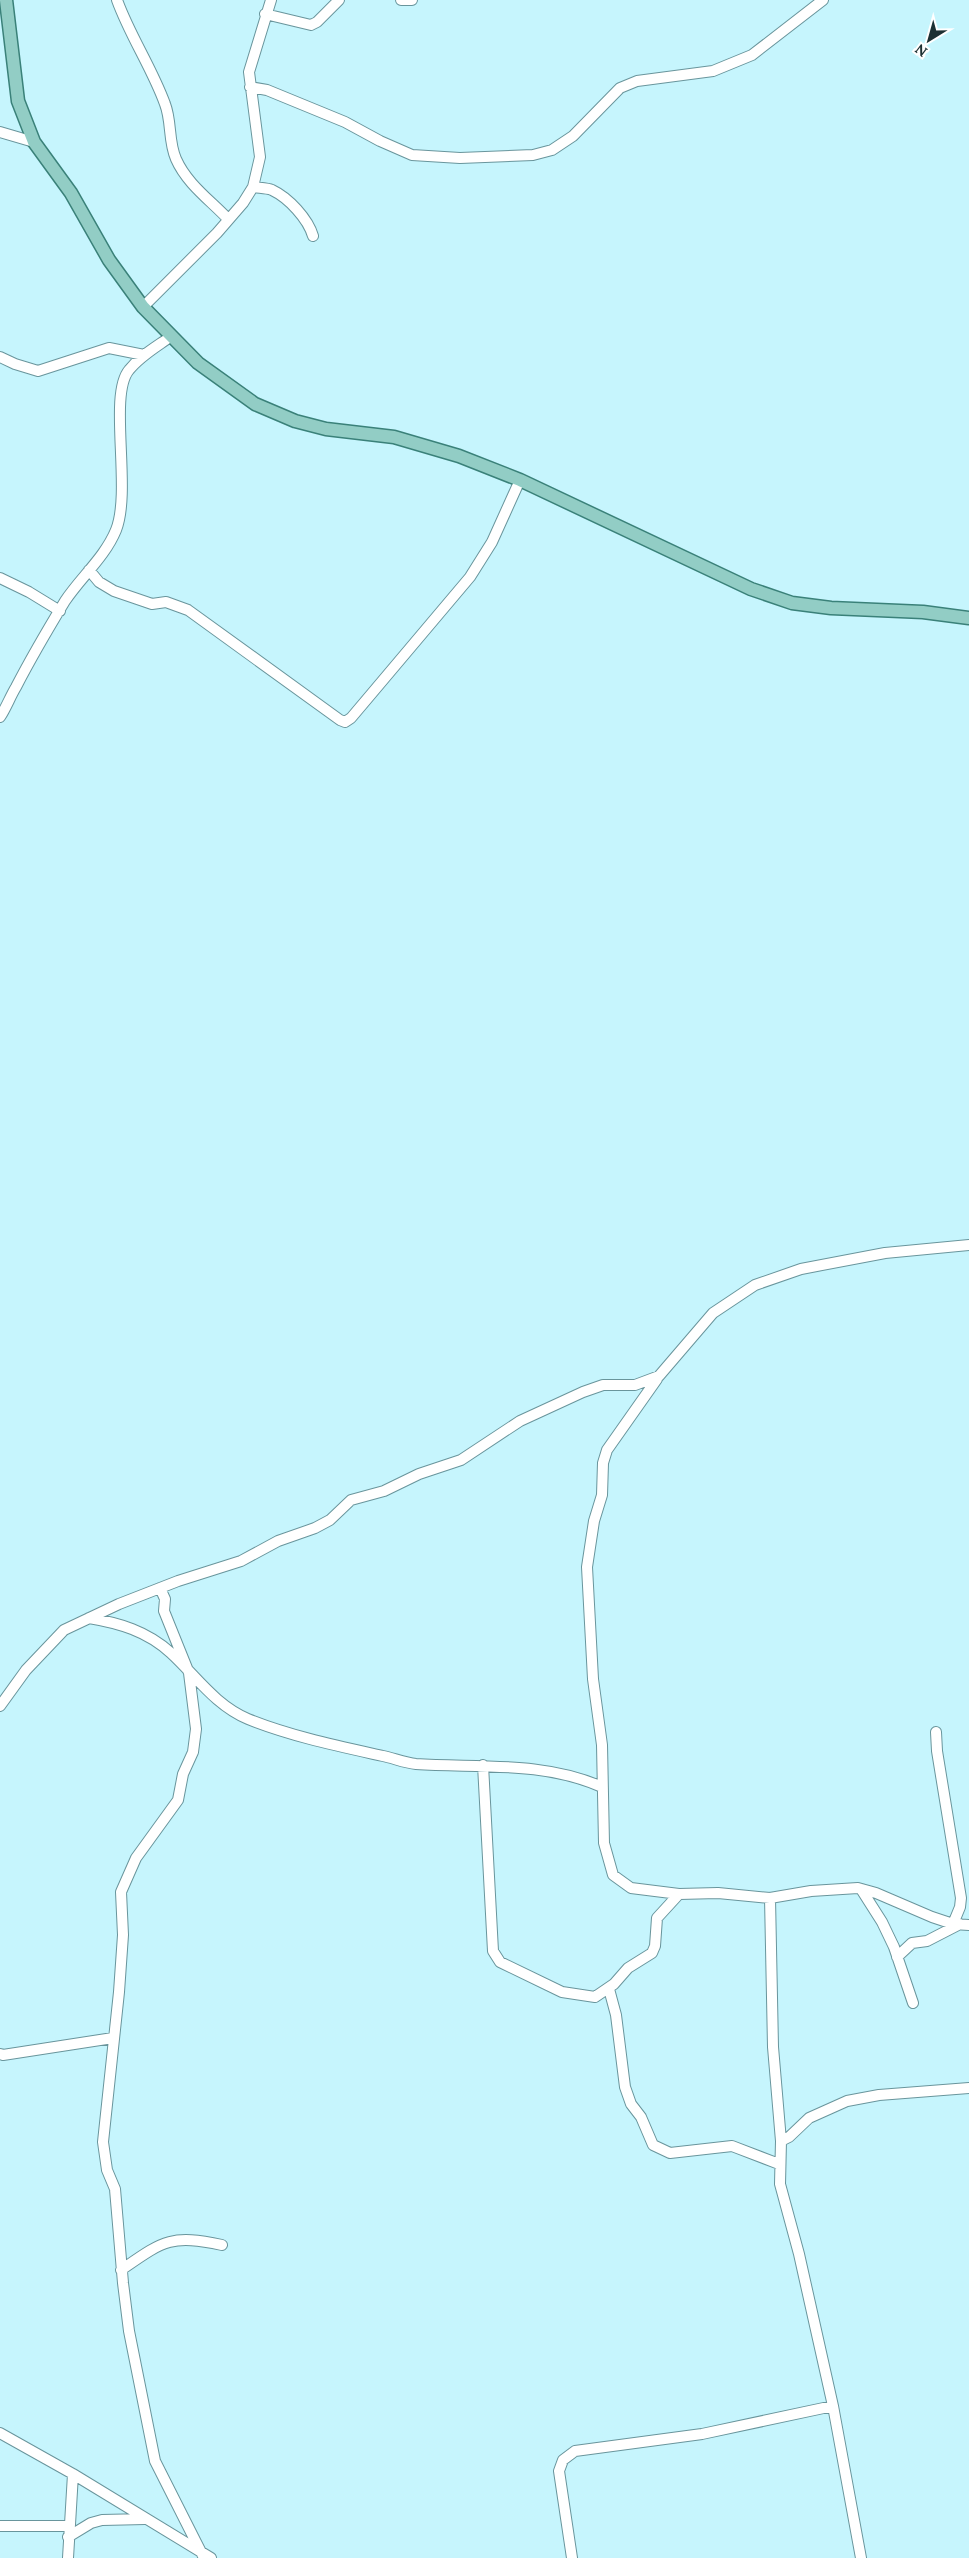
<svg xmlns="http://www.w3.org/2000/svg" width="969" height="2558" font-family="Lora,serif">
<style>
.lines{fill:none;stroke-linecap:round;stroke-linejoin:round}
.minor-casing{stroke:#69959c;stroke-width:12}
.major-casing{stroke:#3a8179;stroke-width:15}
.minor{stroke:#fff;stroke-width:10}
.major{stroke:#92cdc5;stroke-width:12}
</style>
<rect width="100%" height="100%" fill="#c6f5fd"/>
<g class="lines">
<defs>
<path id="minor" d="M 117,0 C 130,36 152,68 165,104 C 172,122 168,141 176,159 C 187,184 210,200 228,219
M 401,0 L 412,0
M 265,14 L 311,25 L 317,22 L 339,0
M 250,87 L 267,90 L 345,122 L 380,141 L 412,155 L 460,158 L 533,155 L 552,150 L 573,136 L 620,88 L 637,81 L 713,71 L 752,55 L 823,0
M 0,132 L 34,142
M 253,187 C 259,188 267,188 272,190 C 289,198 308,219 313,236
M 143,307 L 217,233 L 243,203 L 253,187 L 260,157 L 249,72 L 271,0
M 0,357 L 15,364 L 38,371 L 109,348 L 144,355
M 89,570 L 99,582 L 114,591 L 152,604 L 166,602 L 188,610 L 340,720 L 345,722 L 351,718 L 470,577 L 492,542 L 520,480
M 0,578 L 29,592 L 60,611
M 0,717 C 6,708 10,697 16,687 C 31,658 48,629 65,601 C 81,577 105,557 116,530 C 132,490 108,395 129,370 C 140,356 156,347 170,337
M 657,1379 L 607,1450 L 603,1463 L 602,1495 L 594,1521 L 587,1567 L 593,1679 L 602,1745 L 604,1843 L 613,1875 L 631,1888 L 679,1894 L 718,1893 L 770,1898 L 811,1891 L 858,1888 L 876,1893 L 932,1917 L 953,1924 L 969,1925
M 160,1588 L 165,1599 L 164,1611 L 189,1673 L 196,1729 L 193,1752 L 183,1774 L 178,1800 L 136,1858 L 121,1892 L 123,1935 L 119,1992 L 103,2142 L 107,2170 L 115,2189 L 123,2283 L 129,2331 L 155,2461 L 204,2558
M 89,1618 C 119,1623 147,1631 171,1653 C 196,1676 215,1705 248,1719 C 290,1736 338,1746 383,1756 C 393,1758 405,1763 416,1764 C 478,1768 544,1761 602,1787
M 0,1706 L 26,1670 L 64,1630 L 119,1604 L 178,1581 L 241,1561 L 278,1541 L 315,1528 L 330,1520 L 351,1500 L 384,1491 L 419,1474 L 461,1460 L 520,1421 L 583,1392 L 603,1385 L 635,1385 L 659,1376 L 713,1313 L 755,1285 L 801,1269 L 885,1253 L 969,1245
M 936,1732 L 937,1751 L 961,1898 L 960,1907 L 953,1924
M 483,1765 L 493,1951 L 500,1962 L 562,1992 L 595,1997 L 614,1984 L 628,1968 L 652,1953 L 655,1946 L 657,1918 L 679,1894
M 861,1889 L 882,1922 L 894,1947 L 913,2003
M 770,1898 L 773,2047 L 781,2141 L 780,2184 L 799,2254 L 833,2406 L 861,2558
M 897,1957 L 912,1943 L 927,1941 L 960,1924
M 609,1989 L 616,2015 L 625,2087 L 631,2104 L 641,2117 L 653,2145 L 670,2153 L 732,2146 L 779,2164
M 0,2054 L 3,2055 L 113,2038
M 781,2141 L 789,2137 L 809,2118 L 847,2101 L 879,2095 L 969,2088
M 121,2270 C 163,2241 170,2234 222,2245
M 0,2433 L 73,2474 L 211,2558
M 0,2526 L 69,2526
M 68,2537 L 91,2523 L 102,2520 L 145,2519
M 68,2558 L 73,2474
M 572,2558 L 559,2471 L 563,2460 L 575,2451 L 702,2434 L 833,2406"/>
<path id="major" d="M 6,0 L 18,101 L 34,142 L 71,193 L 109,260 L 143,307 L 198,363 L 255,404 L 295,421 L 326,429 L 394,437 L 459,456 L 520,480 L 751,589 L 792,603 L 831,608 L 923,612 L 969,618"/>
</defs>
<use href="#minor" class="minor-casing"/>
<use href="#major" class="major-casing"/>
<use href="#minor" class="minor"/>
<use href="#major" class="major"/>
</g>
<g transform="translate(929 40) rotate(217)" stroke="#ffffff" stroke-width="4" paint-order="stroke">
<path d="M0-4L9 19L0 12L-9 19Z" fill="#1d3033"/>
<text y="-8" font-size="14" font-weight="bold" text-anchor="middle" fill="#1d3033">N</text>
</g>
</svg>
